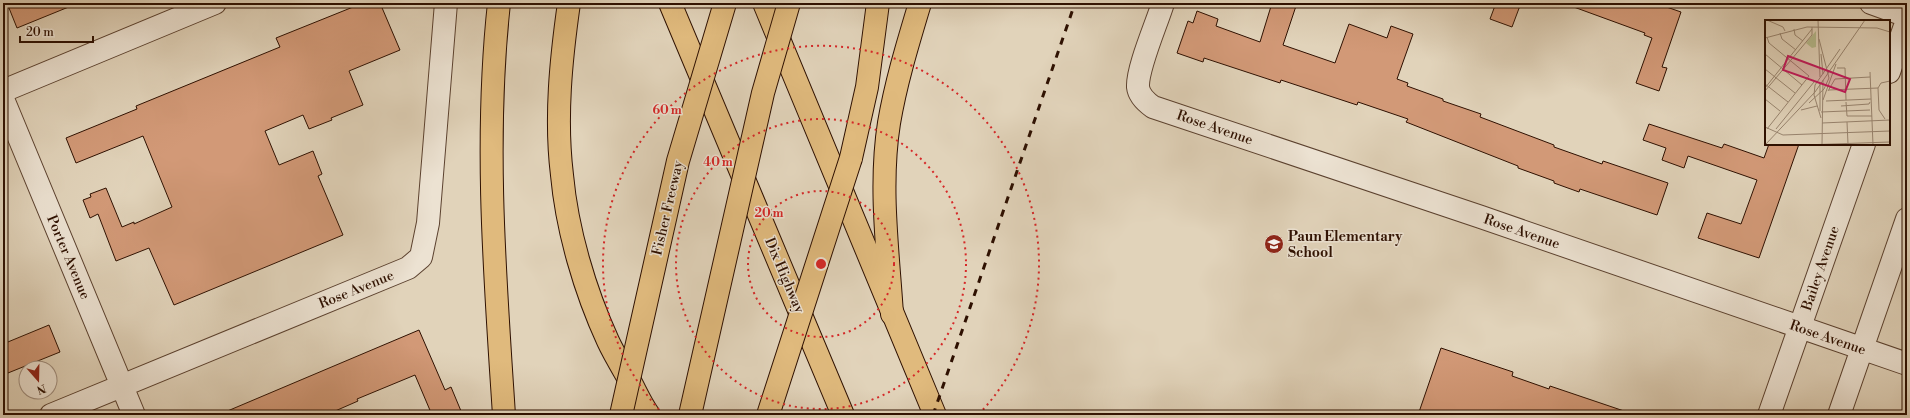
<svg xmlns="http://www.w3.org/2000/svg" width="1910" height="418" font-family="'Libre Bodoni',serif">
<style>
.building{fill:#d29977;stroke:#2e1001}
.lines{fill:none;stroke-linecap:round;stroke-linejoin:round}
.minor-casing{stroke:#5b412f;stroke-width:24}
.major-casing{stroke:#2e1001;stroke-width:24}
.highway-casing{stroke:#2e1001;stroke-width:24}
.minor{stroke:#ece2d2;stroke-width:22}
.major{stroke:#e0ba7d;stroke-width:22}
.highway{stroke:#e0ba7d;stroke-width:22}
.rail{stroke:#2e1001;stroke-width:3;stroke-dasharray:7 7;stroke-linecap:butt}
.highway-bridge-casing{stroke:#2e1001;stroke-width:24;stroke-linecap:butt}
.highway-bridge{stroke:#e0ba7d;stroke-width:22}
.ring{fill:none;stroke:#d62828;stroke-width:2;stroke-dasharray:2 4}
.labels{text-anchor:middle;stroke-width:3;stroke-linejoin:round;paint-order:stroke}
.street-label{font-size:14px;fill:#2e1001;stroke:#ece2d2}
.poi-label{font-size:14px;font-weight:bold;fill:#2e1001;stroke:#ece2d2;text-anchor:start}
.inset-road{fill:none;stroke:#998570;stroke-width:1}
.view{fill:#c2185b;fill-opacity:0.15;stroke:#c2185b;stroke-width:2}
.inset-edge{fill:none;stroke:#2e1001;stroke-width:2}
.centre{fill:#d62828;stroke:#ece2d2;stroke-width:2}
.ring-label{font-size:12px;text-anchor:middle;font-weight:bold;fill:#d62828;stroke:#ece2d2;stroke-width:3;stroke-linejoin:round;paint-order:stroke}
</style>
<rect width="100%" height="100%" fill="#e1d3ba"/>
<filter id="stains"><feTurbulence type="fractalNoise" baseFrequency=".005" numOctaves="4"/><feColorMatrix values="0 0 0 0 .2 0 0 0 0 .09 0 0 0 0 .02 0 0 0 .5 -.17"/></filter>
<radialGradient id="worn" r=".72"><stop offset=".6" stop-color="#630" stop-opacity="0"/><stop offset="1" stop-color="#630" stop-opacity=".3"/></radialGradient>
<path class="building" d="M 7,3 L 76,3 L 76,4 L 17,28 Z
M 363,3 L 380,3 L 400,50 L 349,71 L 363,105 L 331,118 L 332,120 L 309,129 L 303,115 L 265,131 L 279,165 L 313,151 L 322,174 L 318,176 L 343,235 L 174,305 L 149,248 L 116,261 L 98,214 L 90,218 L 83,200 L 91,197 L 90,194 L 106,188 L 122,227 L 134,222 L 134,224 L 172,207 L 143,136 L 76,163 L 66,138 L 137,109 L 136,106 L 280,47 L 276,38 Z
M 1272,3 L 1297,3 L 1283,45 L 1335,63 L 1349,24 L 1387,38 L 1391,26 L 1413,34 L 1397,79 L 1408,83 L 1407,86 L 1443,99 L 1443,101 L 1481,114 L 1480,117 L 1554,145 L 1554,147 L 1602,164 L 1603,161 L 1668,183 L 1657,215 L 1580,189 L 1579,192 L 1554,183 L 1554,181 L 1518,168 L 1518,166 L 1406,122 L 1408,119 L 1358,102 L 1357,105 L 1281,80 L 1280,83 L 1204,58 L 1203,62 L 1177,53 L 1188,21 L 1193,23 L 1197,11 L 1218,19 L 1216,26 L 1260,42 Z
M 1496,3 L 1521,3 L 1512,27 L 1490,19 Z
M 1571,3 L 1655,3 L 1681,12 L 1662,67 L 1667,68 L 1659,91 L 1636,83 L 1652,38 L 1644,35 L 1645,33 L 1571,6 Z
M 1649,124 L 1722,148 L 1724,144 L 1764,158 L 1769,144 L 1799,144 L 1759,258 L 1698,238 L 1707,213 L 1741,224 L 1757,180 L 1688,156 L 1684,168 L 1662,160 L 1666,148 L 1643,140 Z
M 49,325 L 60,352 L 3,375 L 3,344 Z
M 419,330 L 445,390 L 451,387 L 461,411 L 451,415 L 432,415 L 415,375 L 357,399 L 358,401 L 326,415 L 218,415 Z
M 1441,348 L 1513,372 L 1512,376 L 1549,389 L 1550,386 L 1627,412 L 1626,415 L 1418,415 Z"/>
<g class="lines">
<defs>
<path id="minor" d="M 1163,3 C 1157,23 1137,68 1138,87 C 1139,96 1146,102 1153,107 L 1481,217 L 1907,364
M 1871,3 L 1907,16
M 1889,72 L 1907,20
M 3,91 L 215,3
M 3,99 L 134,415
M 51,415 L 408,268 L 421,257 L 428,223 L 446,3
M 1769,415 L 1864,144
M 1839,415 L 1907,219"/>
<path id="major" d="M 670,3 L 843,415
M 764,3 L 935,415"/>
<path id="highway" d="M 499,3 C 484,140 495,278 504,415
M 569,3 C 561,59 555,118 562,175 C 567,230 585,291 608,341 C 614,354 622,367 630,381 C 636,392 641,404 649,415
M 851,158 L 867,87 L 878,3
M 892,314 C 888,251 879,186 889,123 C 896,82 908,43 920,3"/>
</defs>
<use href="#minor" class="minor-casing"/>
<use href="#major" class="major-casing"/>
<use href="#highway" class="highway-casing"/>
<use href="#minor" class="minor"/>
<use href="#major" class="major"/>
<use href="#highway" class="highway"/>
<path class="rail" d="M 933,415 L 1075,3"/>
<defs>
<path id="highway-bridge" d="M 621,415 L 678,161 L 725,3
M 690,415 L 763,93 L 789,3
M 768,415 L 851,158"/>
</defs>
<use href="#highway-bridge" class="highway-bridge-casing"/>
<use href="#highway-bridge" class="highway-bridge"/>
</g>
<g class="ring">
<circle cx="821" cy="264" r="73"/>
<circle cx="821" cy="264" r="145"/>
<path d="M663 414A218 218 0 1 1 979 414"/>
</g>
<defs>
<symbol id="school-disc" viewBox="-11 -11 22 22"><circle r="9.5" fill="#8f2418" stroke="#ece2d2"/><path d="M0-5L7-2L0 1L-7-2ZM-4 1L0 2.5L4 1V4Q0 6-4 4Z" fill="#fff"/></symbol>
</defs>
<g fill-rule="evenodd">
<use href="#school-disc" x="1263" y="233" width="22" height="22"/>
</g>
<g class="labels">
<g class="street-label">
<text transform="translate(1215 127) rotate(19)" y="5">Rose Avenue</text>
<text transform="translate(667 208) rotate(-77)" y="5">Fisher Freeway</text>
<text transform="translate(1522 231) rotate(19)" y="5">Rose Avenue</text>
<text transform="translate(69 257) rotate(67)" y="5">Porter Avenue</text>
<text transform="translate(1820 268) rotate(-71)" y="5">Bailey Avenue</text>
<text transform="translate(785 275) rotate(67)" y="5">Dix Highway</text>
<text transform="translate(356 289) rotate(-22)" y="5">Rose Avenue</text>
<text transform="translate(1828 337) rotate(19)" y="5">Rose Avenue</text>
</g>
<g class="poi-label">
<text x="1288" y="241">Paun Elementary<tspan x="1288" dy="16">School</tspan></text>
</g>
</g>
<g transform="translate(1765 20)">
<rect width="125" height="125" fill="#e1d3ba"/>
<path d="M 51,11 L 51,27 L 47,28 L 41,23 Z" fill="#b6bb8d"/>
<path class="inset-road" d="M 2,0 L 18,7 L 20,11M 53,0 L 55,57M 29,9 L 30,15 L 38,21M 15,13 L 17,19 L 31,30M 0,18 L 42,7 L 112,8 L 125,12M 0,34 L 37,65M 56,34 L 58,54M 72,48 L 80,48 L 81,80M 0,49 L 30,73M 105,52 L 108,125M 0,64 L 23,82M 55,64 L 55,91M 0,68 L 47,9M 113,68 L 114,90 L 120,99M 113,68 L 116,63 L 125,61M 64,70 L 113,68M 0,71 L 47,15 L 47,7M 63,71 L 70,59 L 105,57M 0,79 L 15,91M 58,80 L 71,44M 61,81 L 106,79M 81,82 L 82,96 L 107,96M 44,83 L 59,69 L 64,58 L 54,19M 76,86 L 104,84 L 105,82M 36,90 L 52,86M 56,92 L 105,90M 56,98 L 49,75 L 50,65 L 75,29M 82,102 L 83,124M 57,103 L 125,100M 0,107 L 18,115 L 125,111M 2,109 L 44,56 L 4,23 L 2,17M 11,109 L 49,62M 0,125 L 50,72 L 100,0M 38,125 L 125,122M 57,125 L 58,60"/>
<path class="view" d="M 23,36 L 85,59 L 80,72 L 18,50 Z"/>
<rect width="125" height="125" class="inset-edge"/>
</g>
<circle cx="821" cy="264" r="6" class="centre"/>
<g class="ring-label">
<text x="667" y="114">60 m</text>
<text x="718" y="166">40 m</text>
<text x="769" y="217">20 m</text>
</g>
<rect width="1910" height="418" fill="none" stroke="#e1d3ba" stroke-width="16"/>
<rect x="4" y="4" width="1902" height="410" fill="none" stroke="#2e1001" stroke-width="2"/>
<rect x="8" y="8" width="1894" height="402" fill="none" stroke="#2e1001"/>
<g transform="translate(38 380) rotate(160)"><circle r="19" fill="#ece2d2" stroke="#a08e7e"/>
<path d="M0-3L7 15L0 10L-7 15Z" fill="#8f2418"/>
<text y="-6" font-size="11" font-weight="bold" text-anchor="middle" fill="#2e1001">N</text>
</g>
<path d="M20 36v6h73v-6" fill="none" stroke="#2e1001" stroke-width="2"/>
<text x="26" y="36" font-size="12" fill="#2e1001" stroke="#ece2d2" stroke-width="3" paint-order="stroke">20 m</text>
<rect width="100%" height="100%" filter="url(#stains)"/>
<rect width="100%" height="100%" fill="url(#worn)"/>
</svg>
